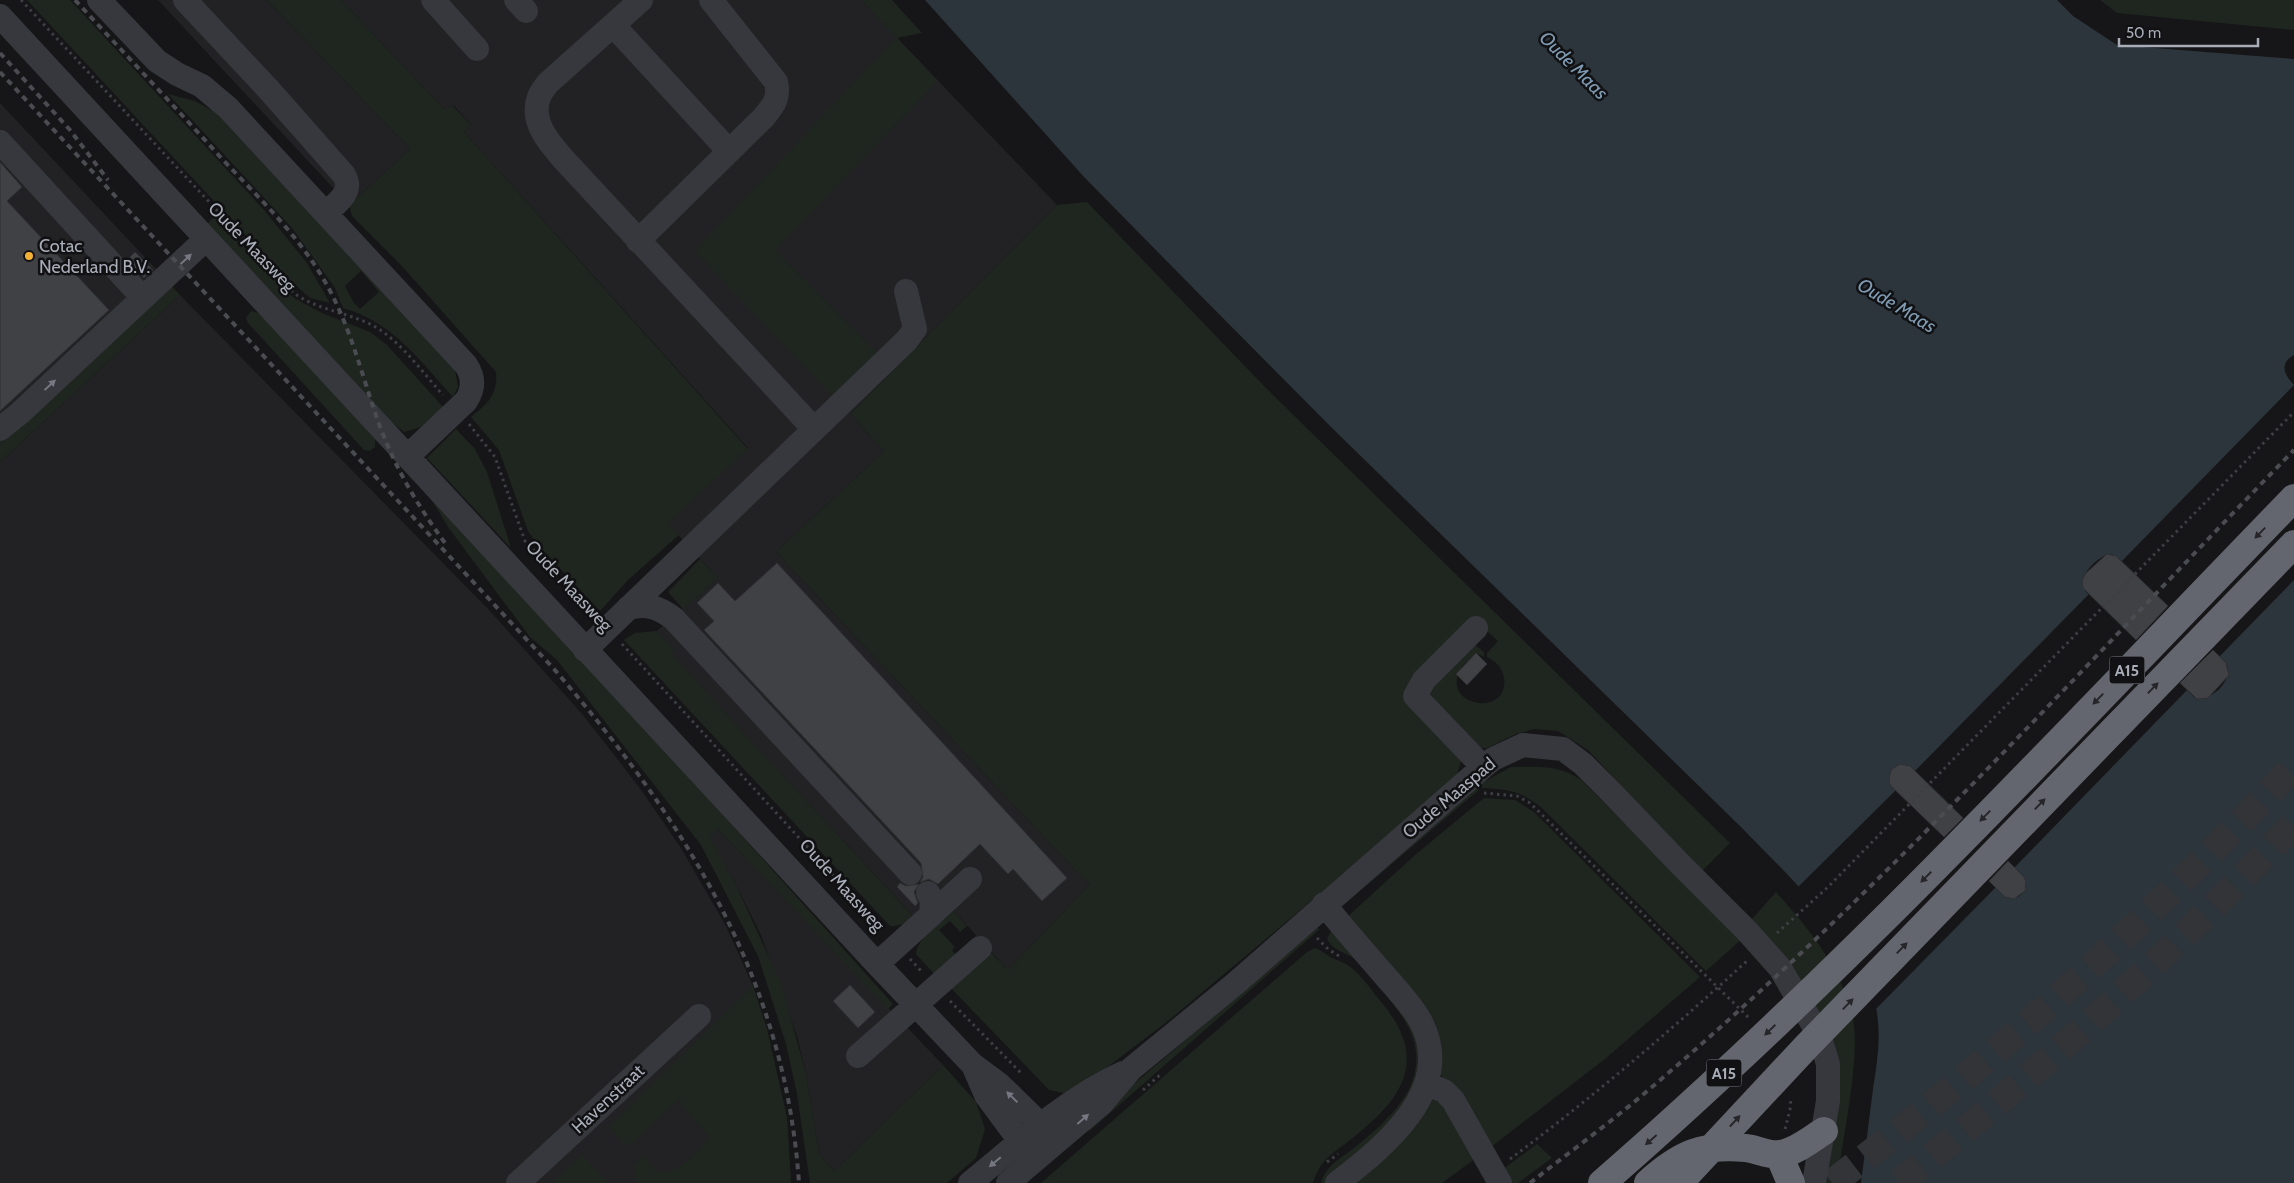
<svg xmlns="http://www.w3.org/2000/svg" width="2294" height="1183" font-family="Cabin,sans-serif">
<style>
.built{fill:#222225}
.green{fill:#1e261f;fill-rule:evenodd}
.water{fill:#2c353c;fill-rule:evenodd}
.pier{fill:#161618}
.building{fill:#404145;stroke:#303034}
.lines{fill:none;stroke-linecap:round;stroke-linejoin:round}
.highway-tunnel{stroke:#333438;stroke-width:28;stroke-dasharray:28 14;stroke-linecap:butt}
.path{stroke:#3d3f44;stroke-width:3;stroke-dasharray:2.5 4;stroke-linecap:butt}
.minor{stroke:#37383d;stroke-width:24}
.highway{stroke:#63666e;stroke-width:28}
.rail{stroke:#4a4c52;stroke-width:4;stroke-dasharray:6 5;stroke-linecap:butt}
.oneway{fill:#757881}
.oneway2{fill:#26262a}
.poi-dot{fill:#f2b134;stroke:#111113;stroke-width:2}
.labels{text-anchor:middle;stroke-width:5;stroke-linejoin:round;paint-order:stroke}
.shield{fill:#111113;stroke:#7b7e86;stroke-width:1}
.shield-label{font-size:16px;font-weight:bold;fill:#a8adb8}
.poi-label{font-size:18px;fill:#a8adb8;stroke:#111113;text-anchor:start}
.street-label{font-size:18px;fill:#a8adb8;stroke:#111113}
.water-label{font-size:19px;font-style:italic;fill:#7f9bb3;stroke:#111113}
</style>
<rect width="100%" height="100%" fill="#161618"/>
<path class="built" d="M 158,0 L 267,0 L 410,149 L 349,205 Z
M 341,0 L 861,0 L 1057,205 L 850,414 L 884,451 L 776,552 L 1089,885 L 1008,970 L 954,911 L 929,933 L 670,654 L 674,650 L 657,631 L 717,577 L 667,523 L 748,448 L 464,132 L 471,125 L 468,121 L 453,105 L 446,111 Z
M 0,103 L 171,285 L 0,443 Z
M 180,295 L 490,611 L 583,715 L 639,787 L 681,848 L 726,926 L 753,986 L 767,1029 L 787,1118 L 791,1183 L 0,1183 L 0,462 Z
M 718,829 L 943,1065 L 834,1171 L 819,1154 L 806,1074 L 797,1036 L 761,935 L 736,885 L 709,837 Z"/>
<path class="green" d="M 27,0 L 70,0 L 264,210 L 307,263 L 330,303 L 310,298 L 279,271 Z
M 267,0 L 341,0 L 445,110 L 452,105 L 471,125 L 464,132 L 748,449 L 668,523 L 679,535 L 628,580 L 600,611 L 538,545 L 528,531 L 499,450 L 471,417 C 488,403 498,395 496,372 L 401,265 L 352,216 L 349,205 L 410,149 Z
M 861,0 L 892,0 L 922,33 L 897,38 L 938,81 L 775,250 L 878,354 L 833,397 L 695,251 L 896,38 Z
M 2100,0 L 2294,0 L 2294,30 L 2117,13 Z
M 168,94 L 195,101 L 215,112 L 455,369 L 458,387 L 453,397 C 419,360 394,323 343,308 L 335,288 L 292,228 ZM 361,271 L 379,292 L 360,309 L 354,303 L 345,286 Z
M 1087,202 L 1265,387 L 1730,843 L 1702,871 L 1588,750 L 1558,731 L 1534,729 L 1516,734 L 1487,748 L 1480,748 L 1427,693 L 1474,644 L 1484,652 L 1484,657 L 1476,653 C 1471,659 1463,663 1460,670 C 1441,707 1510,718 1504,677 C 1502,667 1495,661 1487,657 L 1487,653 L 1498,641 L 1473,619 L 1402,694 L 1454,747 L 1461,761 L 1457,775 L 1390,835 L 1168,1021 L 1105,1069 L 1064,1093 L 1049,1090 L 948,985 L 987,948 L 1008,970 L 1089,885 L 776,552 L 884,451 L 850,414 L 1057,205 Z
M 215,216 L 294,298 L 322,313 L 370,332 L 387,345 L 444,408 L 424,426 L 404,432 L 382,415 L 206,225 Z
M 171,285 L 180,295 L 0,462 L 0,443 Z
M 251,311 L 262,314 L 375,438 L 375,447 L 370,451 L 364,450 L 248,323 L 246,318 Z
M 456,429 L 475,449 L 487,472 L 511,548 L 427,458 Z
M 414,471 L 893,1004 L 888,1009 L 718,829 L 710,837 L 736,885 L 782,986 L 806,1074 L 819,1154 L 834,1171 L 943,1065 L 976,1102 L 985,1129 L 976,1158 L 947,1183 L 810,1183 L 797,1094 L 786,1044 L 758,956 L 701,845 L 557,660 L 530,637 L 448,527 Z
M 700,559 L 718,578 L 683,609 L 668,592 Z
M 657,631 L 675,650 L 671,654 L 912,915 C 906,924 900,926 890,926 L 624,640 L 635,633 Z
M 1511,767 C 1537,767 1556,764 1580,779 L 1742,939 L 1706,971 L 1543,809 C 1522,791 1508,789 1481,788 L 1346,903 L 1478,785 Z
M 1484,798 L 1515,800 L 1534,812 L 1700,977 L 1605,1059 L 1487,1150 L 1345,919 L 1415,855 Z
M 1776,892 C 1811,930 1854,984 1855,1038 C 1855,1084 1843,1137 1837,1183 L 1822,1183 L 1835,1061 L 1745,927 Z
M 954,911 L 967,926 L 960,932 L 950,921 L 939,930 L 955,947 L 952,950 L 959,959 L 938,978 L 916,954 C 918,936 941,923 954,911 Z
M 1313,927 L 1320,929 L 1092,1129 L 1083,1134 L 1079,1130 L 1174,1050 Z
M 1332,930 L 1410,1016 L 1423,1046 L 1410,1103 L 1326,1183 L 1321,1183 C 1327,1164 1340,1159 1354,1148 C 1373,1133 1398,1111 1409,1089 C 1428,1048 1407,1020 1381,989 C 1373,980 1366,968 1356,960 C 1346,951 1332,952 1327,938 Z
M 1315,948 C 1322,950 1326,955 1332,958 C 1336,960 1341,961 1346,964 C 1360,972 1371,990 1382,1003 C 1428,1058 1405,1096 1355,1136 C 1335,1153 1321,1157 1313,1183 L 1041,1183 L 1307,952 Z
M 753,986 L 767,1029 L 787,1118 L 791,1183 L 637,1183 L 634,1165 L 643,1155 L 657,1172 C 679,1175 696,1153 709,1138 L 678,1100 L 634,1142 L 625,1145 L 609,1127 Z
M 1435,1096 L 1479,1156 L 1442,1183 L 1348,1183 Z
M 1537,1144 L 1552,1158 L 1518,1183 L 1505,1183 L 1499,1172 Z
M 582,1155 L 609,1183 L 552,1183 Z"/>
<path class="water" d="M 925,0 L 2057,0 L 2073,16 L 2117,45 L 2294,59 L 2294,355 C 2279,363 2284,375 2294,385 L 2294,1183 L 1861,1183 C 1865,1152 1869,1120 1873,1089 C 1877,1064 1881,1039 1877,1013 C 1868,948 1788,876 1743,829 L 1330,426 L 1207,302 L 1085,178 ZM 2110,554 L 2116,556 L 2226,663 C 2236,678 2210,705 2194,697 L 2085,591 L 2082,581 C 2085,570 2099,556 2110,554 ZM 1900,764 L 1910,766 L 2024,877 C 2029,891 2019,902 2005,897 L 1891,786 L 1889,782 L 1890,773 Z"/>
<path class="pier" d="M 2294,385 L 2294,580 L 2218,658 L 2120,563 Z
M 2090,593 L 2189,688 L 2013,869 L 1913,773 Z
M 1897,789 L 1997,886 L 1874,1011 L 1868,985 L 1853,957 L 1797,888 Z"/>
<path class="building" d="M 0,162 L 22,187 L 7,201 L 109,310 L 0,411 Z
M 135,252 L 153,270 L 144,278 L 127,260 Z
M 2107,554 L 2116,556 L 2168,606 L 2136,640 L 2083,588 L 2082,581 L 2085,574 Z
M 777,563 L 1067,878 L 1042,901 L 1013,869 L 1008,874 L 980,844 L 938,884 L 929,879 L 920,882 L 923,877 L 921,863 L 704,630 L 714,621 L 697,603 L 718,583 L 735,601 Z
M 2213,650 L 2226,663 L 2229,675 L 2208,698 L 2197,699 L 2180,683 Z
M 1476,653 L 1487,664 L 1467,685 L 1456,674 Z
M 1900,764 L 1910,766 L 1963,818 L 1944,837 L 1891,786 L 1889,782 L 1890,773 L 1892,769 Z
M 2008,861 L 2024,877 L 2026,881 L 2025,891 L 2014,899 L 2005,897 L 1989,881 Z
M 900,883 L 906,886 L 919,884 L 914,892 L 918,903 L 915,906 L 897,887 Z
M 850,985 L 875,1012 L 858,1028 L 833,1001 Z"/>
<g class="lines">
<path class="highway-tunnel" d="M 1832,1183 C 1998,1057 2152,918 2294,766
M 1899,1183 C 2039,1072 2172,954 2294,824"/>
<path class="path" d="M 21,0 L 294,293 C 317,310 346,312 372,325 C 400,340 422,372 443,395
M 469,424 L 495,457 L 525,541 L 593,613
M 622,644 L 884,931
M 1484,793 L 1517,796 L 1530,803 L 1750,1019
M 1777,933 L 1828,887 L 2294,412
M 1317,938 L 1328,949 L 1339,956
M 910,959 L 923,973
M 950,1001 L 1021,1073
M 1143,1090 L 1161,1074
M 1785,1129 L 1790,1110 L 1791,1098
M 1510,1159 C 1592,1098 1671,1030 1747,961
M 1327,1162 L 1338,1154"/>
<path class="minor" d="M 99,0 L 157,61 L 177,74 L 202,86 L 228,108 L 466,365 C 474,377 474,389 466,401 L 408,456
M 185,0 L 270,91 L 344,175 C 354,192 337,203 326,213
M 433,0 L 477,49
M 516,0 L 526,11
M 641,0 L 548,83 C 545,87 541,92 539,97 C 529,123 552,146 567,163 L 814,429
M 0,16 L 877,964 L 973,1065 L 1000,1085 L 1041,1125 L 1046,1150
M 613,25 L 729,151
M 0,142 L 143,298
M 638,241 L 763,118 C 773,106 780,99 776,82 L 711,0
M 0,429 L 20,413 L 206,239
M 628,608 C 646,603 658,607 673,618 L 910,873
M 1476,628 L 1424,680 L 1415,696 L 1483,767
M 585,650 L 907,340 L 915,329 L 906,291
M 1324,904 C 1344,929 1365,953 1386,977 C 1398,991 1412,1005 1421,1022 C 1456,1089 1384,1147 1337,1183
M 931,915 L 970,879
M 877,964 L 931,915 L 932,900 L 928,893
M 858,1056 L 980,948
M 973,1065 L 986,1095 L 1020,1141
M 1427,1084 L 1444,1091 L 1453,1100 L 1500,1183
M 518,1183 L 699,1016
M 970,1183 C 1019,1143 1065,1100 1123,1073
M 1008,1183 L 1102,1103 L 1131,1069 L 1236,983 L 1483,767 L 1493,759 L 1523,745 L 1563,749 L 1583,764 L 1612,793 L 1679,863 L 1747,931 L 1780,968 L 1819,1035 L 1828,1064 L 1828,1101 L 1814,1183"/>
<path class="highway" d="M 1779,1155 L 1791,1183
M 1602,1183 C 1847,970 2068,731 2294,498
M 1648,1183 C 1680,1154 1702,1144 1746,1148 C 1756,1149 1770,1156 1780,1154 C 1796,1152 1811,1139 1824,1131
M 1679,1183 L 1806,1047 L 2294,544"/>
<path class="rail" d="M 75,0 C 125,54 175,107 224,161 C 259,198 298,235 324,280 C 350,324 362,376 379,424 C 395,468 418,506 445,543
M 0,53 L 70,130 L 108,180
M 0,72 L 554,669 C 685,821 785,978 799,1183
M 1530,1183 C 1566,1155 1604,1127 1639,1098 C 1873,901 2081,669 2294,450"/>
</g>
<defs><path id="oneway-solid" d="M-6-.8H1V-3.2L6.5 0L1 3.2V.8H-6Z" transform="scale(1.25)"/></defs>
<g class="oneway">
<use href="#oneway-solid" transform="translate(186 259) rotate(-43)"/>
<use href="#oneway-solid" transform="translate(50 385) rotate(-43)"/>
<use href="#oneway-solid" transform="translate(1012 1097) rotate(-136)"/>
<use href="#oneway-solid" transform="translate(1083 1119) rotate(-41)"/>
<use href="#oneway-solid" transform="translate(995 1162) rotate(140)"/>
</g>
<g class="oneway2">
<use href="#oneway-solid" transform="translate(2260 533) rotate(134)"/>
<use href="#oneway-solid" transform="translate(2153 688) rotate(-46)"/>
<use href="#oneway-solid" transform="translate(2098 699) rotate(134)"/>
<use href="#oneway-solid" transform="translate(2040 804) rotate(-46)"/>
<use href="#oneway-solid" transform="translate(1985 816) rotate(134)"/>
<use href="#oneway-solid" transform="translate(1926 877) rotate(135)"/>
<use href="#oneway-solid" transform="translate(1902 948) rotate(-46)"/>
<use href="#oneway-solid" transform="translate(1848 1004) rotate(-46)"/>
<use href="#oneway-solid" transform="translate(1770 1030) rotate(136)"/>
<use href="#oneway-solid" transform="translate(1735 1121) rotate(-47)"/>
<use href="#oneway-solid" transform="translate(1651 1140) rotate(139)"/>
</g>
<circle class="poi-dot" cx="29" cy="256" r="5"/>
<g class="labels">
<g class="shield">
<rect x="2109.5" y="656.5" width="35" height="27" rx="4"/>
<rect x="1706.5" y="1059.5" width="35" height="27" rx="4"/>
</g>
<g class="shield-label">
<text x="2127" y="676">A15</text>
<text x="1724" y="1079">A15</text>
</g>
<g class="poi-label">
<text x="39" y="252">Cotac<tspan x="39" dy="21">Nederland B.V.</tspan></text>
</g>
<g class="street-label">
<text transform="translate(252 247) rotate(46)" y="6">Oude Maasweg</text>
<text transform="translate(569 586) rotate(47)" y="6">Oude Maasweg</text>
<text transform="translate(1449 798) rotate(-40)" y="6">Oude Maaspad</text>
<text transform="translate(842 885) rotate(48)" y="6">Oude Maasweg</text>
<text transform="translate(608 1099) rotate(-43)" y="6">Havenstraat</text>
</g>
<g class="water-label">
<text transform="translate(1574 65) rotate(45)" y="7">Oude Maas</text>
<text transform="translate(1897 305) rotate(31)" y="7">Oude Maas</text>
</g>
</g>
<path d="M2119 38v8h139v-8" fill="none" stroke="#a8adb8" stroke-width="2.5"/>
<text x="2126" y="38" font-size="15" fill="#a8adb8" stroke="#111113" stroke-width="4" paint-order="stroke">50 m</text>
</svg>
